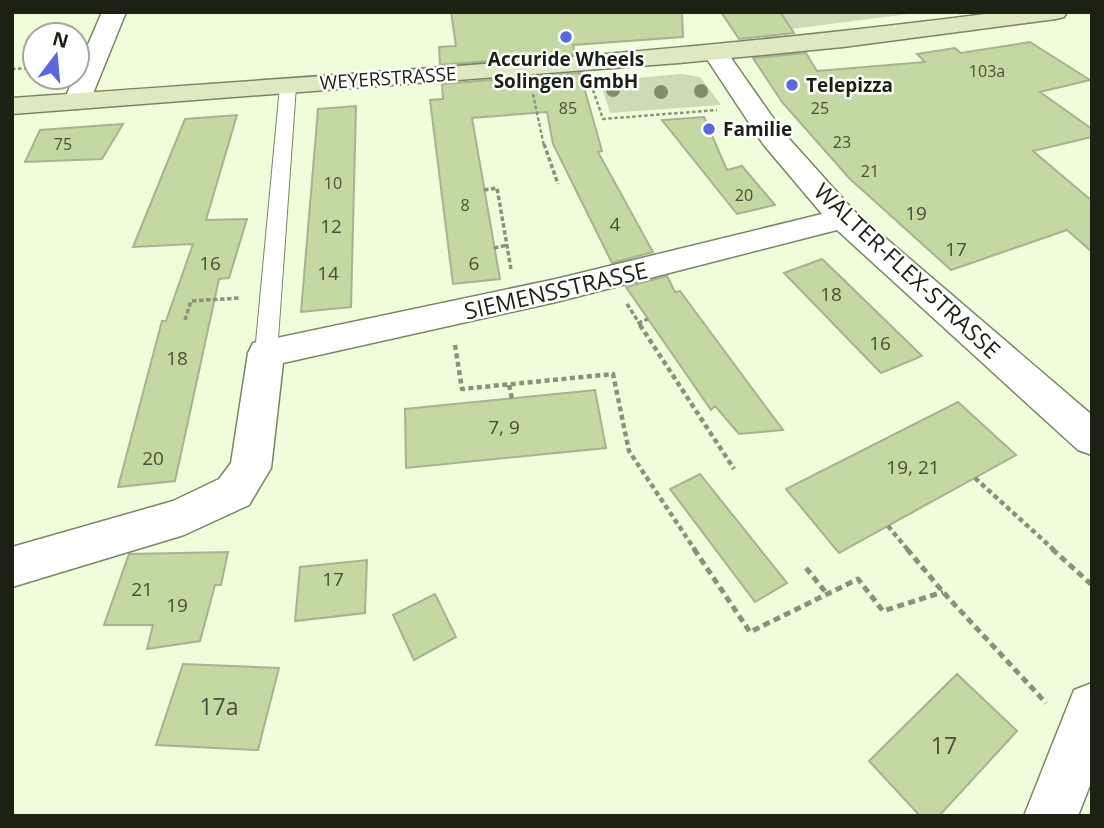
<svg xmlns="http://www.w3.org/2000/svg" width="1104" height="828" font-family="'Open Sans',sans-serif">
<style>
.green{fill:#cddab7}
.building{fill:#c4d8a1;stroke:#a6b291;stroke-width:2}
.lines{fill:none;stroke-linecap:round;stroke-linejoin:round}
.lane-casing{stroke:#798565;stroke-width:2}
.street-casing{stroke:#798565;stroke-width:3}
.secondary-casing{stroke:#798565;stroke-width:3}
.path-far3{stroke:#89927a;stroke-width:2.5;stroke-dasharray:3.5 2.5;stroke-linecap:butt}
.path-far2{stroke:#89927a;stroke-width:3.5;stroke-dasharray:4.5 2.5;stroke-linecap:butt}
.path-far1{stroke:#89927a;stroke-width:4.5;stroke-dasharray:5 3.5;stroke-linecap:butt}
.path{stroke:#89927a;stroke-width:5;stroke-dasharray:7 4.5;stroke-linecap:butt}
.lane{fill:#fff;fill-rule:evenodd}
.street{fill:#fff;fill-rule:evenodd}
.secondary{fill:#dee9c1;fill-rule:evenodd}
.tree{fill:#808d66}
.poi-dot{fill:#5968de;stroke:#fff;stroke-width:2.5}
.labels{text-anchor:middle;stroke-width:5;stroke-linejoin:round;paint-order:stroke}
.far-number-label{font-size:16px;fill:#464f37}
.far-poi-label{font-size:19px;font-weight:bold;fill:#1c2114;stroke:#fff;text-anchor:start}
.far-street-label{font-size:19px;fill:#1c2114;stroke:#fff}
.number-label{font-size:19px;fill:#464f37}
.street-label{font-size:23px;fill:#1c2114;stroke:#fff}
.near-number-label{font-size:23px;fill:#464f37}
</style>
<rect width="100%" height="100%" fill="#f0fdda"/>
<path class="green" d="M 780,12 L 924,12 L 791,29 Z
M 681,74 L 700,77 L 721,105 L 610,113 L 600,81 Z"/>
<path class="building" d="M 451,12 L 682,12 L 683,37 L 573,45 L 575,54 L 440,65 L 439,47 L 456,46 Z
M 721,12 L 780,12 L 794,33 L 739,39 Z
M 1030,42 L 1090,80 L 1040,92 L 1092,129 L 1092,137 L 1033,151 L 1092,201 L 1092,252 L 1067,230 L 951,270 L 849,178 L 782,102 L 753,58 L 806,53 L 817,71 L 925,62 L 917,54 L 955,48 L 961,53 Z
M 580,73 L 602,151 L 598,152 L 653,252 L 612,263 L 553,144 L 547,112 L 472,118 L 500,279 L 453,284 L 430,100 L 443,99 L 442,84 Z
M 356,106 L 351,307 L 301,312 L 318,109 Z
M 237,115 L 206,220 L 247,219 L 229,278 L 219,279 L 175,481 L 118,487 L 162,321 L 166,321 L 193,244 L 133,247 L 185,119 Z
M 704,117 L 727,170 L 742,166 L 775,205 L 737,214 L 662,120 Z
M 123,124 L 102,159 L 25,162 L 40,130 Z
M 822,259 L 847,283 L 922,356 L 881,373 L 784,273 Z
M 667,276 L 675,292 L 680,291 L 783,430 L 739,434 L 715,406 L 711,410 L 626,287 Z
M 595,390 L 606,448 L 406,468 L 405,409 Z
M 958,402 L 1016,455 L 839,553 L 786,489 Z
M 700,474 L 787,583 L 755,602 L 670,489 Z
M 228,552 L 221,585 L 215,585 L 200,641 L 147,649 L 153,625 L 104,625 L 129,554 Z
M 367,560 L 365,613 L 295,621 L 300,567 Z
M 435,594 L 456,637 L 414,660 L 393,615 Z
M 183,664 L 279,668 L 258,750 L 156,745 Z
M 957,674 L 1017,731 L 939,816 L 920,816 L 869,761 Z"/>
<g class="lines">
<defs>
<path id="lane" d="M 288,81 L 296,86 L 277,353 L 274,359 L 266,361 L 258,359 L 255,353 L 280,86 Z"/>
<path id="street" d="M 102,12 L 126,12 L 90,101 L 86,107 L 77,109 L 68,107 L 64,101 L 74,77 L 77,77 L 77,70 Z
M 715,46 L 724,48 L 783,132 L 854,211 L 1092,415 L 1092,455 L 1078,450 L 837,230 L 556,302 L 283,363 L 271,468 L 249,505 L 184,535 L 12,587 L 12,547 L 173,501 L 219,479 L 231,463 L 248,353 L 253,343 L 556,279 L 822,214 L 763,144 L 703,53 L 706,48 Z
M 1092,683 L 1092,780 L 1078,816 L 1024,816 L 1074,690 Z"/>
<path id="secondary" d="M 1001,12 L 1067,12 L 1064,17 L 1056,19 L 843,47 L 679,63 L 12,114 L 12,98 C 342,74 672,55 1001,12 Z"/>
</defs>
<use href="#lane" class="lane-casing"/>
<use href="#street" class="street-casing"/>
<use href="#secondary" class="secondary-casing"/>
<path class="path-far3" d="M 12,69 L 35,68
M 593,90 L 603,119 L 717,110
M 533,94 L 544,146"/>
<path class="path-far2" d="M 544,144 L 558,184
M 484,190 L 497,188 L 511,269
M 494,248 L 507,245
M 627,304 L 641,326
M 185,320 L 191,301 L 240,298
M 638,323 L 648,319"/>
<path class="path-far1" d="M 640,325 L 734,469
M 455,345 L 462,389 L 613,374 L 629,451 L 695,550
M 509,385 L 512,399
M 975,478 L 1054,550
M 888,526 L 908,550"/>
<path class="path" d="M 694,549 L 750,632 L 858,579 L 883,611 L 943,592
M 907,549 L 943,592 L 1046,703
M 1052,549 L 1092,585
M 806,568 L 828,595"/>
<use href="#lane" class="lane"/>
<use href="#street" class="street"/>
<use href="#secondary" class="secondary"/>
</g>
<g class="tree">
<circle cx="613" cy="90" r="7"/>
<circle cx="701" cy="91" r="7"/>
<circle cx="661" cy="92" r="7"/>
</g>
<g class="poi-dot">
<circle cx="566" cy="37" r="7"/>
<circle cx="792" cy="85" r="7"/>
<circle cx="709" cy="129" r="7"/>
</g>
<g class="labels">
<g class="far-number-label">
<text x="987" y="77">103a</text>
<text x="568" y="114">85</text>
<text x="820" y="114">25</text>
<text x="842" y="148">23</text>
<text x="63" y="150">75</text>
<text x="870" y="177">21</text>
<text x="333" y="189">10</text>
<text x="744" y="201">20</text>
<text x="465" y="211">8</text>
</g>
<g class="far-poi-label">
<text x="566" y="66" text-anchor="middle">Accuride Wheels<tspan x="566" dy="22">Solingen GmbH</tspan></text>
<text x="806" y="92">Telepizza</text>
<text x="723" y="136">Familie</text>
</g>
<g class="far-street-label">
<text transform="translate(388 78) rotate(-4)" y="7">WEYERSTRASSE</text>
</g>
<g class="number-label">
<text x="916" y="220">19</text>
<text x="615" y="231">4</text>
<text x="331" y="233">12</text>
<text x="956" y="256">17</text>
<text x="210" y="270">16</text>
<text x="474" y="270">6</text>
<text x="328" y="280">14</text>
<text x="831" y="301">18</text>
<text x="880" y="350">16</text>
<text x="177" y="365">18</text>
<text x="504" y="434">7, 9</text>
<text x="153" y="465">20</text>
<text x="913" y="474">19, 21</text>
<text x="333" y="586">17</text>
<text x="142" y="596">21</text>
<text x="177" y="612">19</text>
</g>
<g class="street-label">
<text transform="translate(907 271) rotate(43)" y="8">WALTER-FLEX-STRASSE</text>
<text transform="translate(556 291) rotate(-13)" y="8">SIEMENSSTRASSE</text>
</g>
<g class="near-number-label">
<text x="219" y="715">17a</text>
<text x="944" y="754">17</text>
</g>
</g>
<rect width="1104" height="828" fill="none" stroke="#1c2114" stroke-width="28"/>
<g transform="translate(56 56) rotate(16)"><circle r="33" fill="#ffffff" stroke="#a4a6a1" stroke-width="2"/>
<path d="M0-5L12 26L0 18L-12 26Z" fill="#5968de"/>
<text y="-10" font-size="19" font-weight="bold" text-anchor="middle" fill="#1c2114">N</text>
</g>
</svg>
